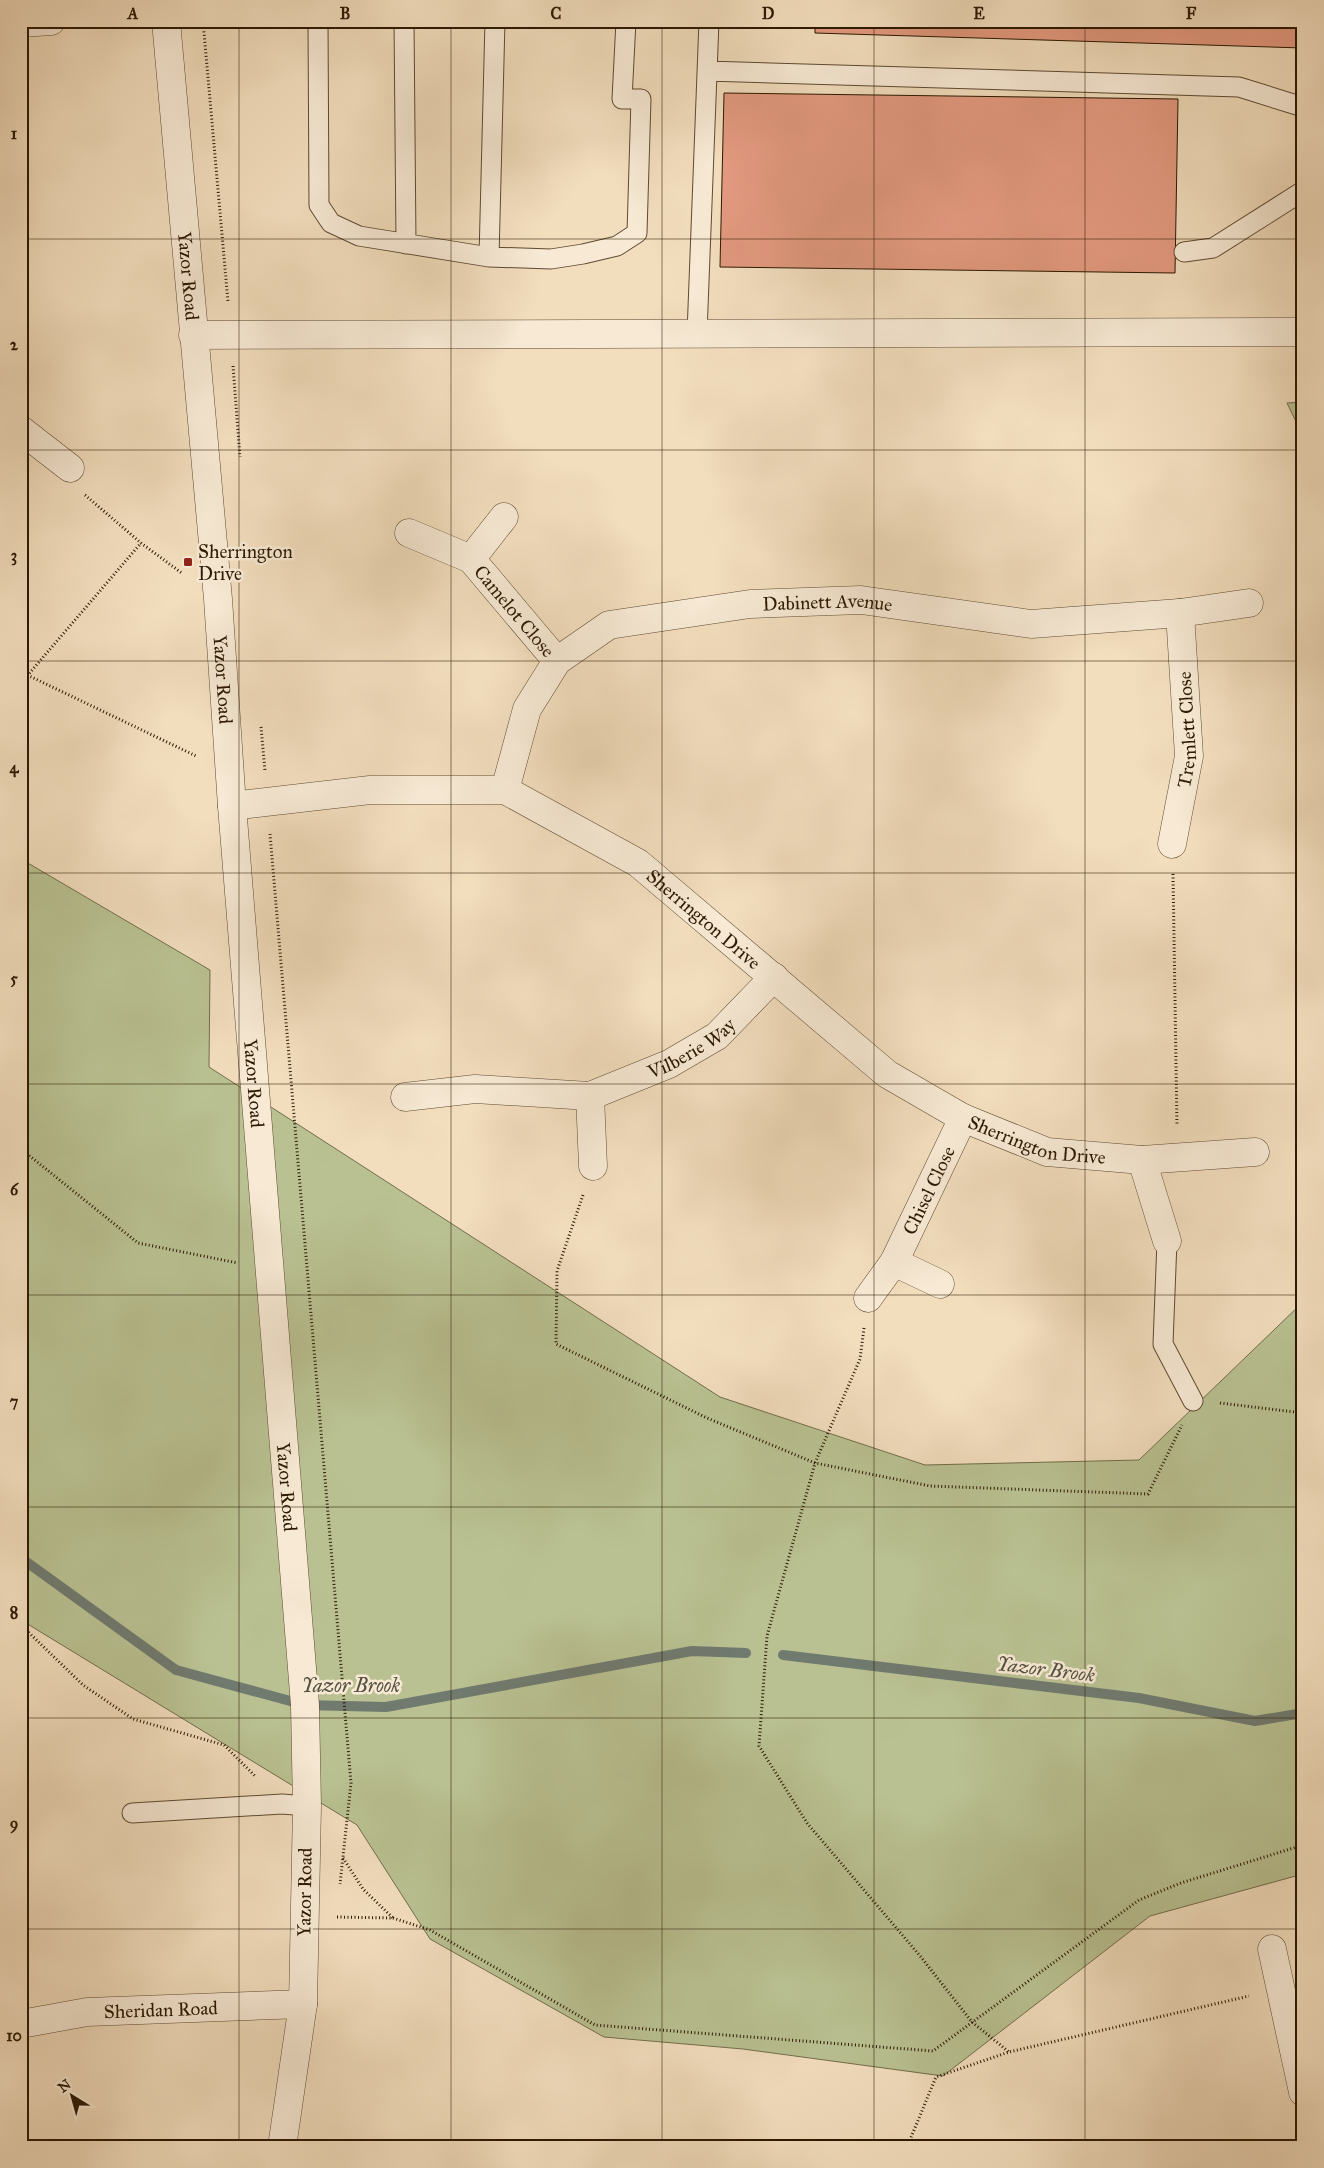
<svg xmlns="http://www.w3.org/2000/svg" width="1324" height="2168" font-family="'IM FELL Great Primer',serif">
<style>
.green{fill:#b9c192;stroke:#726d4a}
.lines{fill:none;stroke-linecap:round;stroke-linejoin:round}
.stream{stroke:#707a6f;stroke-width:10}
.building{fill:#e2997f;stroke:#2c1902}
.service-casing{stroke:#5e4a31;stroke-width:21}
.minor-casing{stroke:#5e4a31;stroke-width:29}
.tertiary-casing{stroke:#5e4a31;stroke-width:29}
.path{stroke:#2c1902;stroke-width:3;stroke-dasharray:1 2.5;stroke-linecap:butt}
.service{stroke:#f7e9d4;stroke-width:19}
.minor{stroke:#f7e9d4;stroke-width:28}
.tertiary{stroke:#f7e9d4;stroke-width:28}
.grid{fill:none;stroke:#2c1902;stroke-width:1;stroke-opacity:0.55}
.poi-dot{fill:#8f2418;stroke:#f7e9d4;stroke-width:2}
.labels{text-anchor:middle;stroke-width:5;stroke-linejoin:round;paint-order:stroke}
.street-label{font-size:19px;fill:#2c1902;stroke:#f7e9d4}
.poi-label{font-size:19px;fill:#2c1902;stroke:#f7e9d4;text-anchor:start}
.water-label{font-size:20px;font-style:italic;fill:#545142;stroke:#f7e9d4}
.neatline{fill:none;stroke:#2c1902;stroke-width:2}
.grid-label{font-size:16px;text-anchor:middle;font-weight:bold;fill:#2c1902}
</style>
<rect width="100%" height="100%" fill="#f2ddbd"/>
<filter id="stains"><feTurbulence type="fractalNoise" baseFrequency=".004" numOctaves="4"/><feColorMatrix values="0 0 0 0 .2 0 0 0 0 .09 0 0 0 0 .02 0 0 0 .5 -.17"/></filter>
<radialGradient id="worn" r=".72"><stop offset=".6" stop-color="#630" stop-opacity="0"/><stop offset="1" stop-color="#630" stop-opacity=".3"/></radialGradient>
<path class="green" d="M 1303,402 L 1303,436 L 1287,403 Z
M 21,859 L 210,970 L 209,1067 L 720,1397 L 925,1465 L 1139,1460 L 1303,1302 L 1303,1874 L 1150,1916 L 943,2076 L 743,2049 L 604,2037 L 430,1939 L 357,1825 L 21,1620 Z"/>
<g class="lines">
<path class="stream" d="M 21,1558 L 176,1670 L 305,1705 L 386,1707 L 692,1651 L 746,1653
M 783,1655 L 1139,1698 L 1255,1721 L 1303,1713"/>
</g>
<path class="building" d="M 815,21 L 1303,21 L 1303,48 L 815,33 Z
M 724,93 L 1178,99 L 1175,273 L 720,267 Z"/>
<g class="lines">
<defs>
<path id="service" d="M 318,21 L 319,205 L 331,223 L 359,236 L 489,257 L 551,259 L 583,254 L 617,246 L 637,233 L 641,99 L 622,99 L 626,21
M 404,21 L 406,244
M 707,71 L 1239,87 L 1303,107
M 1184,252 L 1213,248 L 1303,191
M 489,257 L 495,21
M 697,334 L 709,21
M 1167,1241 L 1163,1344 L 1193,1401
M 132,1813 L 282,1804 L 307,1806"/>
<g id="minor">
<path d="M 21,23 L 51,21"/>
<path d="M 193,335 L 1303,332"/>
<path d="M 21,430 L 70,468"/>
<path id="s1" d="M 409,533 L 471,559 L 557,661"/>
<path d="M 471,559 L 504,517"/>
<path id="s2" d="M 505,790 L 527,709 L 557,661 L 609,625 L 750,604 L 861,600 L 1031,624 L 1180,613 L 1249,603"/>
<path id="s3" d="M 232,806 L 370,790 L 505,790 L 638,863 L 887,1074 L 963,1118 L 1047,1152 L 1142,1160 L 1255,1152"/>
<path id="s4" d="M 1172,844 L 1189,756 L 1180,613"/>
<path d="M 590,1096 L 593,1166"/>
<path id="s5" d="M 405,1097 L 475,1089 L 590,1096 L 669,1064 L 717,1036 L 774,977"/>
<path d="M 1142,1160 L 1167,1241"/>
<path d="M 894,1262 L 940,1284"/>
<path id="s6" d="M 868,1298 L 894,1262 L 963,1118"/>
<path d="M 1272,1949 L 1303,2092"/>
<path id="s7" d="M 21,2024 L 87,2012 L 303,2004"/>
</g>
<g id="tertiary">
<path id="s8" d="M 166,21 L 218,599 L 232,806 L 305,1705 L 307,1806 L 303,2004 L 282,2147"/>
</g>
</defs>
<use href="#service" class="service-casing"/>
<use href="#minor" class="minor-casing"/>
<use href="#tertiary" class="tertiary-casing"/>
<path class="path" d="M 203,21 L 228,302
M 233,366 L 240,457
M 85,495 L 141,543 L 183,574
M 21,672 L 196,756
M 27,676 L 141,543
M 261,727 L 265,771
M 270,834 L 351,1783 L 340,1884
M 1173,874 L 1177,1126
M 21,1149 L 138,1243 L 238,1263
M 583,1195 L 557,1271 L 556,1344 L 707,1418 L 815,1463 L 930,1486 L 1148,1494 L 1182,1425
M 864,1328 L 860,1359 L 815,1463 L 767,1636 L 759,1746 L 807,1823 L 921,1957 L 972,2022 L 1009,2052
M 1220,1403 L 1303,1413
M 21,1625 L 83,1685 L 133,1719 L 224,1745 L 256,1777
M 343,1858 L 363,1889 L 393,1918
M 337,1917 L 393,1918 L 430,1930 L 595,2025 L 933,2051 L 1139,1900 L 1181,1883 L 1303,1845
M 907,2147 L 936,2077 L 1009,2052 L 1249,1996"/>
<use href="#service" class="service"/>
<use href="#minor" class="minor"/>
<use href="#tertiary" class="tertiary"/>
</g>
<path class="grid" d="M 239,21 L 239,2147M 451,21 L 451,2147M 662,21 L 662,2147M 874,21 L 874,2147M 1085,21 L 1085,2147M 21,239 L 1303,239M 21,450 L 1303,450M 21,661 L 1303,661M 21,873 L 1303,873M 21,1084 L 1303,1084M 21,1295 L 1303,1295M 21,1507 L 1303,1507M 21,1718 L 1303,1718M 21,1929 L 1303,1929"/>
<rect class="poi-dot" x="183" y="557" width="10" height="10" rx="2.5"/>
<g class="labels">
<g class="street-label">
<text dy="7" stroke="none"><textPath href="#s8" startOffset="256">Yazor Road</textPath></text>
<text dy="7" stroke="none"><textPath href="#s2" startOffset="424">Dabinett Avenue</textPath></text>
<text dy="7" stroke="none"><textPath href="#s1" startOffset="135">Camelot Close</textPath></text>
<text dy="7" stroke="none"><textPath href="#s8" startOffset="661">Yazor Road</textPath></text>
<text dy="7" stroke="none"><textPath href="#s4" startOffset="116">Tremlett Close</textPath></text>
<text dy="7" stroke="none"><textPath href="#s3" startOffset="512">Sherrington Drive</textPath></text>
<text dy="7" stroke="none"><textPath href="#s5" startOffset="298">Vilberie Way</textPath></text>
<text dy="7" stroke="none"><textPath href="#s8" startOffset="1066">Yazor Road</textPath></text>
<text dy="7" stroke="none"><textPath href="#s3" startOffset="918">Sherrington Drive</textPath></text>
<text dy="7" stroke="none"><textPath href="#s6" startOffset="124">Chisel Close</textPath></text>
<text dy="7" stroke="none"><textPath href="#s8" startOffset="1471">Yazor Road</textPath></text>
<text transform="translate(304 1892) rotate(-89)" y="7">Yazor Road</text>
<text dy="7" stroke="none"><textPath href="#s7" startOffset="141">Sheridan Road</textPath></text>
</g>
<g class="poi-label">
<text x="198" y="558">Sherrington<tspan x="198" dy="22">Drive</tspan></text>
</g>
<g class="water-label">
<text transform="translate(1046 1669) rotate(7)" y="7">Yazor Brook</text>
<text x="351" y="1692">Yazor Brook</text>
</g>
</g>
<rect width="1324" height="2168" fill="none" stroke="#f2ddbd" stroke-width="55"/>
<g transform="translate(72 2096) rotate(323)" stroke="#f7e9d4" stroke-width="4" paint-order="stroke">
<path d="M0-4L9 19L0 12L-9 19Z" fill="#2c1902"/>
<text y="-8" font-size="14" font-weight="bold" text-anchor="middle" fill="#2c1902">N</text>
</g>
<rect x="28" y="28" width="1268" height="2112" class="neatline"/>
<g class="grid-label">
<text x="133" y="19">A</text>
<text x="345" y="19">B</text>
<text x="556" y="19">C</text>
<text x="768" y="19">D</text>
<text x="979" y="19">E</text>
<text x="1191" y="19">F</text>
<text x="14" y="139">1</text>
<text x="14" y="350">2</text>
<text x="14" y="561">3</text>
<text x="14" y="773">4</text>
<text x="14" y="984">5</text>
<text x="14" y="1195">6</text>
<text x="14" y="1407">7</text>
<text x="14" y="1618">8</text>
<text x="14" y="1829">9</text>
<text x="14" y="2041">10</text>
</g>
<rect width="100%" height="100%" filter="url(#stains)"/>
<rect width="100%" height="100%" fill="url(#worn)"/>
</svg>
